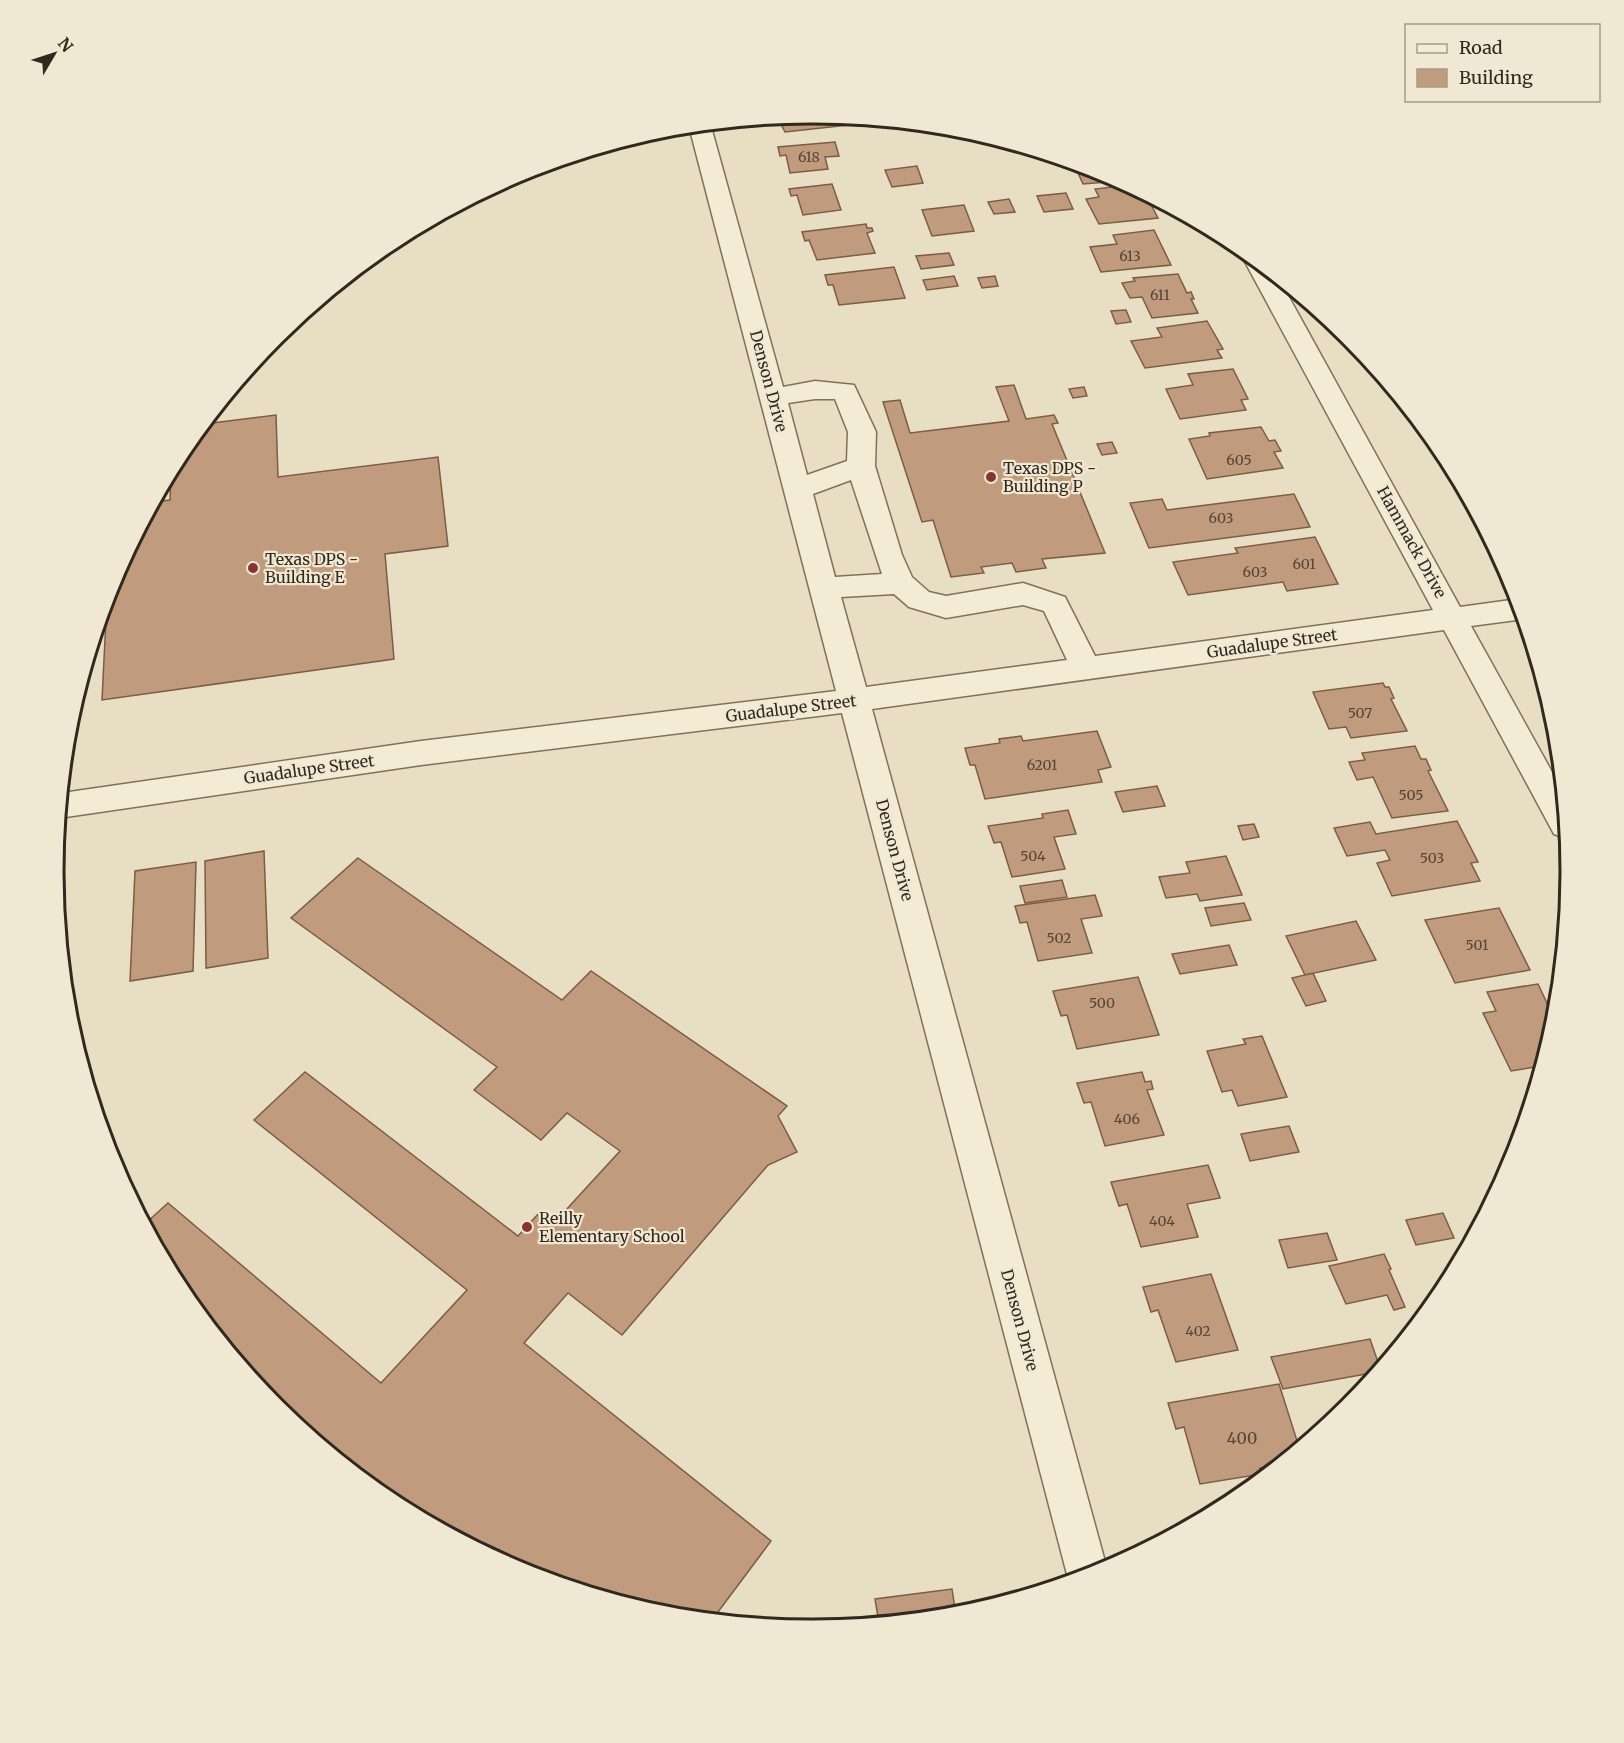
<svg xmlns="http://www.w3.org/2000/svg" width="1624" height="1743" font-family="Merriweather,serif">
<style>
.building{fill:#c19b7e;stroke:#7c5c45;stroke-width:1.5}
.lines{fill:none;stroke-linecap:round;stroke-linejoin:round}
.minor-casing{stroke:#80705c;stroke-width:3}
.minor{fill:#f4ebd5;fill-rule:evenodd}
.poi-dot{fill:#873534;stroke:#f0e8d2;stroke-width:2}
.labels{text-anchor:middle;stroke-width:4.5;stroke-linejoin:round;paint-order:stroke}
.number-label{font-size:14px;fill:#554536}
.street-label{font-size:16px;fill:#31281e;stroke:#f0e8d2}
.poi-label{font-size:16px;fill:#31281e;stroke:#f0e8d2;text-anchor:start}
.near-number-label{font-size:16px;fill:#554536}
.rim{fill:none;stroke:#31281e;stroke-width:3}
</style>
<rect width="100%" height="100%" fill="#e8dec3"/>
<path class="building" d="M 812,114 L 845,117 L 848,125 L 785,132 L 777,117 Z
M 835,142 L 839,156 L 825,157 L 828,169 L 790,173 L 786,155 L 780,156 L 778,147 Z
M 1073,162 L 1102,171 L 1120,181 L 1083,184 Z
M 917,166 L 923,183 L 892,187 L 885,170 Z
M 832,184 L 841,210 L 803,215 L 797,195 L 791,196 L 789,189 Z
M 1129,185 L 1146,195 L 1158,218 L 1099,224 L 1086,199 L 1099,197 L 1095,189 Z
M 1066,193 L 1073,209 L 1044,212 L 1037,196 Z
M 1009,199 L 1015,212 L 994,214 L 988,202 Z
M 964,205 L 974,231 L 932,236 L 922,210 Z
M 866,224 L 867,228 L 872,228 L 873,231 L 867,233 L 875,253 L 817,260 L 809,240 L 805,241 L 802,232 Z
M 1154,230 L 1171,265 L 1101,272 L 1090,247 L 1117,244 L 1113,235 Z
M 949,253 L 954,265 L 921,269 L 916,256 Z
M 894,267 L 905,298 L 839,305 L 833,285 L 828,285 L 825,275 Z
M 1178,274 L 1187,293 L 1191,292 L 1194,299 L 1191,299 L 1198,313 L 1152,318 L 1142,297 L 1130,298 L 1122,283 L 1135,281 L 1133,278 Z
M 954,276 L 958,286 L 927,290 L 923,280 Z
M 995,276 L 998,286 L 982,288 L 978,278 Z
M 1126,310 L 1131,322 L 1116,324 L 1111,311 Z
M 1207,321 L 1223,349 L 1217,350 L 1222,358 L 1145,368 L 1131,341 L 1162,337 L 1157,328 Z
M 1233,369 L 1248,399 L 1241,400 L 1246,410 L 1180,419 L 1166,389 L 1193,385 L 1188,374 Z
M 1014,385 L 1026,419 L 1054,415 L 1058,423 L 1052,424 L 1105,553 L 1042,559 L 1046,568 L 1016,572 L 1012,563 L 981,567 L 984,573 L 951,577 L 933,520 L 922,522 L 883,402 L 900,400 L 910,433 L 1009,421 L 996,387 Z
M 1084,387 L 1087,396 L 1073,398 L 1069,389 Z
M 276,415 L 278,477 L 438,457 L 448,546 L 385,554 L 394,659 L 102,700 L 107,599 L 112,581 L 154,502 L 170,500 L 171,471 L 182,450 L 204,424 Z
M 1261,427 L 1269,441 L 1275,440 L 1281,451 L 1274,452 L 1283,468 L 1207,479 L 1189,439 L 1210,436 L 1209,433 Z
M 1112,442 L 1117,453 L 1102,455 L 1097,444 Z
M 1294,494 L 1310,527 L 1149,548 L 1130,503 L 1162,499 L 1167,510 Z
M 1315,537 L 1338,584 L 1287,591 L 1283,582 L 1188,595 L 1173,562 L 1238,553 L 1235,548 Z
M 1383,683 L 1385,687 L 1389,687 L 1394,698 L 1391,699 L 1407,731 L 1351,738 L 1346,727 L 1329,729 L 1313,692 Z
M 1097,731 L 1111,767 L 1098,770 L 1102,782 L 985,799 L 975,765 L 970,765 L 965,748 L 1000,743 L 999,739 L 1021,736 L 1023,741 Z
M 1415,746 L 1421,759 L 1426,759 L 1431,770 L 1428,771 L 1448,811 L 1392,818 L 1373,777 L 1357,780 L 1349,762 L 1365,760 L 1362,753 Z
M 1157,786 L 1165,806 L 1123,812 L 1115,792 Z
M 1068,810 L 1076,834 L 1054,837 L 1065,869 L 1012,877 L 1001,842 L 994,843 L 988,826 L 1043,818 L 1042,814 Z
M 1457,821 L 1478,862 L 1471,863 L 1480,881 L 1392,896 L 1377,863 L 1390,860 L 1385,850 L 1347,856 L 1334,828 L 1370,822 L 1376,834 Z
M 1254,824 L 1259,837 L 1243,840 L 1238,826 Z
M 264,851 L 268,958 L 206,968 L 205,861 Z
M 1226,856 L 1242,895 L 1200,901 L 1197,894 L 1166,898 L 1159,877 L 1190,873 L 1186,862 Z
M 358,858 L 562,1000 L 591,971 L 787,1106 L 778,1116 L 797,1152 L 768,1165 L 622,1335 L 568,1293 L 524,1343 L 771,1541 L 712,1620 L 664,1615 L 522,1572 L 391,1502 L 276,1407 L 182,1292 L 145,1224 L 168,1203 L 381,1383 L 467,1290 L 254,1120 L 305,1072 L 518,1236 L 539,1213 L 553,1224 L 620,1151 L 567,1113 L 541,1140 L 474,1090 L 497,1067 L 291,918 Z
M 196,862 L 193,971 L 130,981 L 135,871 Z
M 1062,880 L 1067,897 L 1025,903 L 1020,886 Z
M 1095,895 L 1102,916 L 1081,919 L 1092,953 L 1038,961 L 1027,922 L 1020,923 L 1015,906 Z
M 1244,903 L 1251,920 L 1211,926 L 1205,908 Z
M 1499,908 L 1530,970 L 1455,983 L 1425,920 Z
M 1356,921 L 1376,960 L 1305,975 L 1286,936 Z
M 1229,945 L 1237,965 L 1180,974 L 1172,954 Z
M 1313,973 L 1326,1001 L 1306,1006 L 1292,978 Z
M 1138,977 L 1159,1035 L 1077,1049 L 1067,1015 L 1061,1016 L 1053,991 Z
M 1538,984 L 1555,1020 L 1541,1066 L 1511,1071 L 1483,1013 L 1496,1011 L 1487,992 Z
M 1262,1036 L 1287,1097 L 1238,1106 L 1232,1090 L 1222,1092 L 1207,1051 L 1246,1044 L 1243,1039 Z
M 1142,1072 L 1145,1082 L 1151,1081 L 1153,1089 L 1147,1090 L 1164,1135 L 1105,1146 L 1091,1102 L 1084,1103 L 1077,1083 Z
M 1289,1126 L 1299,1152 L 1250,1161 L 1241,1134 Z
M 1208,1165 L 1220,1198 L 1187,1204 L 1198,1237 L 1141,1247 L 1127,1204 L 1119,1206 L 1111,1182 Z
M 1443,1213 L 1454,1238 L 1416,1245 L 1406,1220 Z
M 1327,1233 L 1337,1260 L 1288,1268 L 1279,1240 Z
M 1384,1254 L 1391,1269 L 1389,1270 L 1405,1307 L 1394,1310 L 1387,1295 L 1346,1304 L 1329,1266 Z
M 1211,1274 L 1238,1350 L 1176,1362 L 1158,1310 L 1151,1312 L 1143,1287 Z
M 1370,1339 L 1380,1368 L 1377,1372 L 1283,1389 L 1271,1357 Z
M 1279,1384 L 1299,1447 L 1277,1466 L 1260,1468 L 1262,1474 L 1200,1484 L 1184,1427 L 1176,1429 L 1168,1403 Z
M 952,1589 L 956,1615 L 879,1623 L 875,1599 Z"/>
<g class="lines">
<defs>
<path id="minor" d="M 710,123 L 783,387 L 815,381 L 854,385 L 876,432 L 875,466 L 902,555 L 912,577 L 929,592 L 946,596 L 1023,583 L 1065,597 L 1095,656 L 1433,610 L 1244,260 L 1249,254 L 1279,279 L 1460,607 L 1518,599 L 1524,619 L 1471,626 L 1562,790 L 1565,838 L 1554,834 L 1444,630 L 872,709 L 1107,1569 L 1069,1582 L 842,713 L 421,765 L 59,818 L 62,793 L 421,741 L 836,691 L 689,126 ZM 815,399 L 835,399 L 848,432 L 847,461 L 807,475 L 788,403 ZM 851,480 L 882,574 L 835,577 L 813,494 ZM 894,594 L 909,607 L 946,618 L 1023,605 L 1044,611 L 1067,660 L 866,687 L 841,597 Z"/>
</defs>
<use href="#minor" class="minor-casing"/>
<use href="#minor" class="minor"/>
</g>
<g class="poi-dot">
<circle cx="991" cy="477" r="6"/>
<circle cx="253" cy="568" r="6"/>
<circle cx="527" cy="1227" r="6"/>
</g>
<g class="labels">
<g class="number-label">
<text x="809" y="162">618</text>
<text x="1130" y="261">613</text>
<text x="1160" y="300">611</text>
<text x="1239" y="465">605</text>
<text x="1221" y="523">603</text>
<text x="1304" y="569">601</text>
<text x="1255" y="577">603</text>
<text x="1360" y="718">507</text>
<text x="1042" y="770">6201</text>
<text x="1411" y="800">505</text>
<text x="1033" y="861">504</text>
<text x="1432" y="863">503</text>
<text x="1059" y="943">502</text>
<text x="1477" y="950">501</text>
<text x="1102" y="1008">500</text>
<text x="1127" y="1124">406</text>
<text x="1162" y="1226">404</text>
<text x="1198" y="1336">402</text>
</g>
<g class="street-label">
<text transform="translate(769 381) rotate(75)" y="6">Denson Drive</text>
<text transform="translate(1412 542) rotate(61)" y="6">Hammack Drive</text>
<text transform="translate(1272 643) rotate(-8)" y="6">Guadalupe Street</text>
<text transform="translate(791 708) rotate(-7)" y="6">Guadalupe Street</text>
<text transform="translate(309 769) rotate(-8)" y="6">Guadalupe Street</text>
<text transform="translate(895 850) rotate(75)" y="6">Denson Drive</text>
<text transform="translate(1020 1320) rotate(75)" y="6">Denson Drive</text>
</g>
<g class="poi-label">
<text x="1003" y="474">Texas DPS -<tspan x="1003" dy="18">Building P</tspan></text>
<text x="265" y="565">Texas DPS -<tspan x="265" dy="18">Building E</tspan></text>
<text x="539" y="1224">Reilly<tspan x="539" dy="18">Elementary School</tspan></text>
</g>
<g class="near-number-label">
<text x="1242" y="1444">400</text>
</g>
</g>
<path d="M0 0H1624V1743H0ZM811 124H813A747 747 0 0 1 1560 871V872A747 747 0 0 1 813 1619H811A747 747 0 0 1 64 872V871A747 747 0 0 1 811 124Z" fill="#f0e8d2" fill-rule="evenodd"/>
<path class="rim" d="M811 124H813A747 747 0 0 1 1560 871V872A747 747 0 0 1 813 1619H811A747 747 0 0 1 64 872V871A747 747 0 0 1 811 124Z"/>
<rect x="1405" y="24" width="195" height="78" fill="#f0e8d2" stroke="#a49b8a" stroke-width="1.5"/>
<rect x="1417" y="44" width="30" height="9" fill="#f4ebd5" stroke="#a49b8a" stroke-width="1.5"/>
<text x="1459" y="54" font-size="18" fill="#31281e">Road</text>
<rect x="1417" y="69" width="30" height="18" fill="#c19b7e" stroke="#a49b8a" stroke-width="1.5"/>
<text x="1459" y="84" font-size="18" fill="#31281e">Building</text>
<g transform="translate(54 54) rotate(51)" stroke="#f0e8d2" stroke-width="4.5" paint-order="stroke">
<path d="M0-4.5L10 22L0 15L-10 22Z" fill="#31281e"/>
<text y="-9" font-size="16" font-weight="bold" text-anchor="middle" fill="#31281e">N</text>
</g>
</svg>
